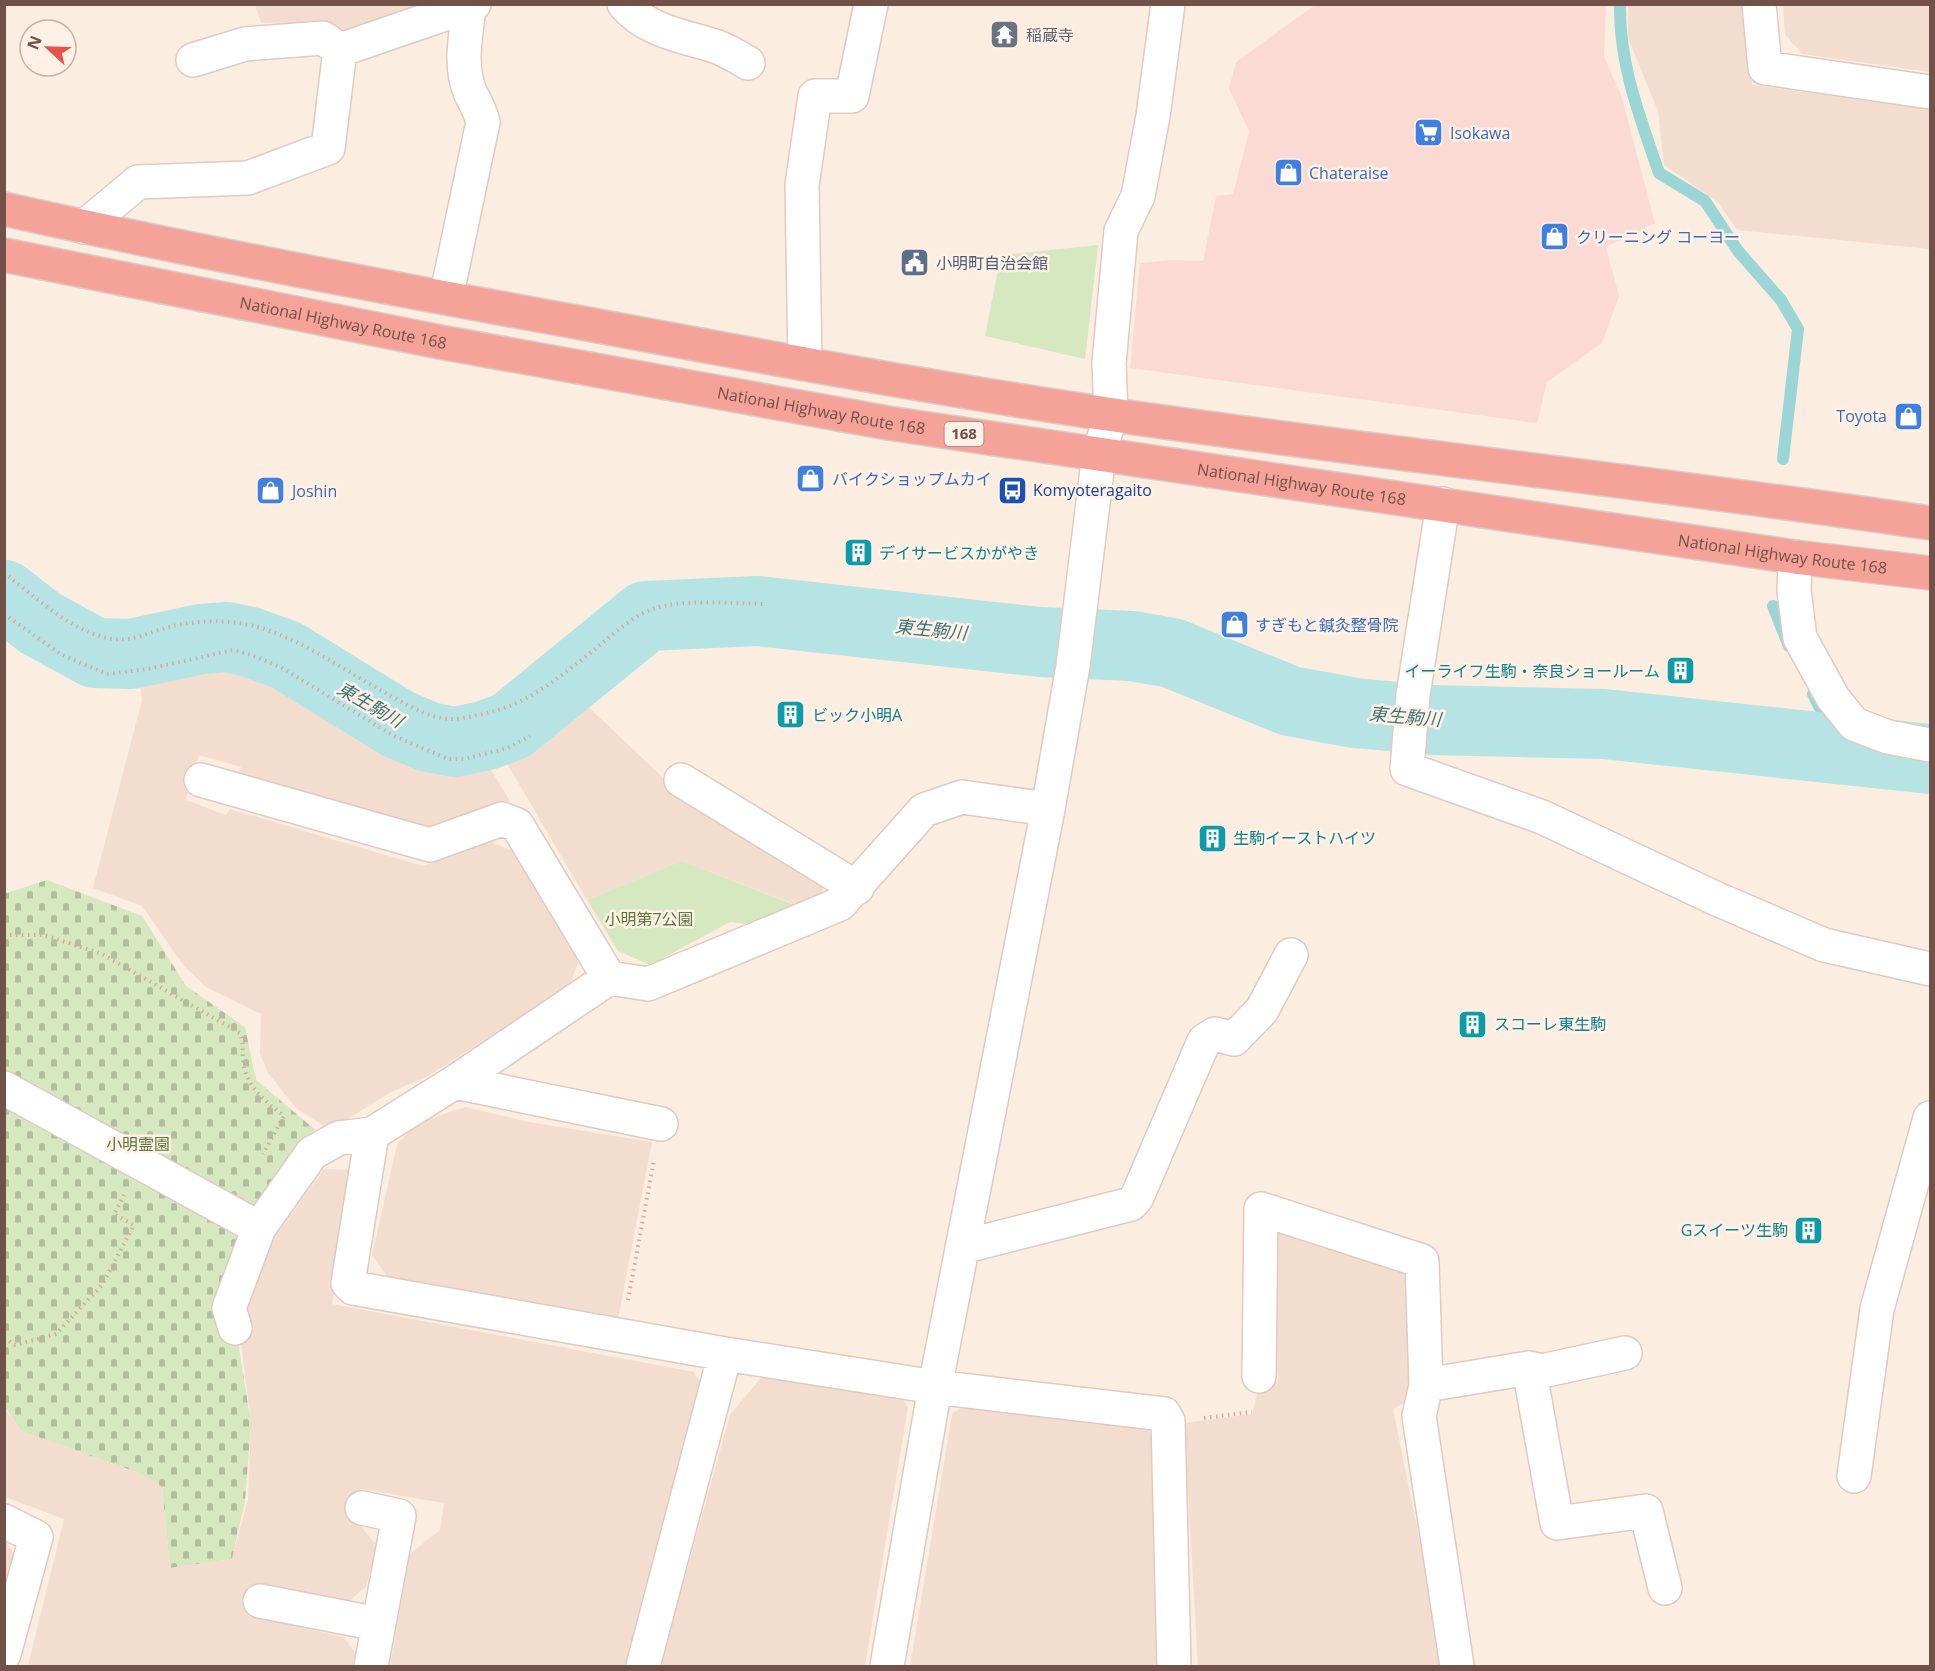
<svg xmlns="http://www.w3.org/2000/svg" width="1935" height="1671" font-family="'Open Sans','Noto Sans JP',sans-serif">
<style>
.residential{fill:#f3ddcf}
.commercial{fill:#fcdad4}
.cemetery{fill:url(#cemetery-stones)}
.green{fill:#d6e8c0}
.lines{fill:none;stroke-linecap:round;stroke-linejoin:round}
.stream{stroke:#9cd5d5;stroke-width:12}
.river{stroke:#b6e4e4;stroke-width:70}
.minor-casing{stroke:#e1cac0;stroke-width:36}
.highway-casing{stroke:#d7cecc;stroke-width:36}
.path{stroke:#d4aa9c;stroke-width:4;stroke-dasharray:1.5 4.5;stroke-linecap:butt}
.minor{stroke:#fff;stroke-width:33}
.highway{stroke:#f5a298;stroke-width:33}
.labels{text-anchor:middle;stroke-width:5;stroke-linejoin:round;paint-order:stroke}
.shield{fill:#fff1e6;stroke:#9c8177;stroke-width:1.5}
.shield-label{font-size:15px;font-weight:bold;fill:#715148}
.worship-label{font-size:16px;fill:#5b616d;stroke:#fff1e6;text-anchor:start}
.shop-label{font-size:16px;fill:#366cbe;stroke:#fff1e6;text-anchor:start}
.service-label{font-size:16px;fill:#4e5e75;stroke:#fff1e6;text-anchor:start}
.street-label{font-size:16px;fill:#715148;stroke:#fff1e6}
.transit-label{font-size:16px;fill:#164399;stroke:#fff1e6;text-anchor:start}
.culture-label{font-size:16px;fill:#0d838f;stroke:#fff1e6;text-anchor:start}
.park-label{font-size:16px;fill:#597841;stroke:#fff1e6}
.water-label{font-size:18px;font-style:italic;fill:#3d7677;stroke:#fff1e6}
</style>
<defs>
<pattern id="cemetery-stones" width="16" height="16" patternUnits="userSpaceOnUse" patternTransform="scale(1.5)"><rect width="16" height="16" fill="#d6e8c0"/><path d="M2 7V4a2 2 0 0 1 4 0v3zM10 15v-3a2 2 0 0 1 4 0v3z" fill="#b2be9e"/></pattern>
</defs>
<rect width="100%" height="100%" fill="#fbede0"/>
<path class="residential" d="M 255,5 L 442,5 L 356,36 L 329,22 L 261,23 Z
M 1628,5 L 1747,5 L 1752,85 L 1930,109 L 1930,249 L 1737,230 L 1718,202 L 1664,165 L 1658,111 L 1628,38 Z
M 1783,5 L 1930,5 L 1930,72 L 1802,54 L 1785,34 Z
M 220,656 L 266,665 L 390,740 L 425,757 L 452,765 L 486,762 L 510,801 L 427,831 L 238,775 L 241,767 L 199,755 L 186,800 L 226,815 L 230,809 L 423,866 L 491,842 L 520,854 L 580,957 L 569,987 L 428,1076 L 389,1093 L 331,1130 L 297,1109 L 268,1073 L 260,1053 L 261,1014 L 206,987 L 184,966 L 142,906 L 93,888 L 142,700 L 139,674 Z
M 580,699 L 697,810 L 706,809 L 824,887 L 821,894 L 804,908 L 682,861 L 587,900 L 502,755 L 536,740 L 534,728 Z
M 465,1107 L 529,1122 L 652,1142 L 618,1319 L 394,1286 L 372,1255 L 397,1145 L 415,1124 Z
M 324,1169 L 355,1170 L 332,1304 L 694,1372 L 707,1395 L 633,1666 L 390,1666 L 410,1554 L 440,1530 L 444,1503 L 361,1489 L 355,1519 L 377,1546 L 366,1587 L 348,1602 L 269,1587 L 260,1618 L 343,1637 L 357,1655 L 355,1666 L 28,1666 L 64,1519 L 5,1497 L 4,1407 L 21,1431 L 139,1473 L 162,1487 L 170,1568 L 232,1559 L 248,1499 L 251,1424 L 240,1335 L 255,1256 L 261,1257 Z
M 1288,1224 L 1393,1265 L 1412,1281 L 1412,1399 L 1393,1409 L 1445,1666 L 1198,1666 L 1184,1423 L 1252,1414 L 1259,1387 L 1278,1381 L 1268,1233 Z
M 764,1374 L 899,1395 L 908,1407 L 865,1666 L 660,1666 L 730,1415 Z
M 971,1402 L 1146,1428 L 1158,1443 L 1170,1666 L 910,1666 L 952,1414 Z
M 5,1538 L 19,1565 L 5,1623 Z"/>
<path class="commercial" d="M 1315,5 L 1606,5 L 1604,56 L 1622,98 L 1655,223 L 1606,247 L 1619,296 L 1602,343 L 1547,382 L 1537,423 L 1130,368 L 1140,263 L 1172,260 L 1203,261 L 1216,196 L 1233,194 L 1249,131 L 1229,89 L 1236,62 Z"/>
<path class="cemetery" d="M 47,880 L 142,916 L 186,986 L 245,1027 L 256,1080 L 319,1133 L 242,1232 L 238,1342 L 251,1424 L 245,1501 L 232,1559 L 170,1568 L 162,1487 L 139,1473 L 21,1431 L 5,1407 L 4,894 Z"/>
<path class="green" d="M 1098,245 L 1085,359 L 985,336 L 1001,255 Z
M 682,861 L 800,907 L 756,925 L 730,922 L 650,965 L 618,951 L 587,900 Z"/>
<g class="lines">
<path class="stream" d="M 1620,4 C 1619,65 1640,117 1659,173 L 1705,201 L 1738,251 L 1781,300 L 1798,329 L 1783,459
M 1773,606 L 1789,646
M 1813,694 L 1840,748"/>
<path class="river" d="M 4,595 L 40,623 L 95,653 L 131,654 L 201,639 L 227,637 L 250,642 L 286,655 L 398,724 L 429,737 L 454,742 L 484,736 L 511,726 L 646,616 L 757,611 L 1040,642 L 1132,646 L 1172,653 L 1290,701 L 1355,713 L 1432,720 L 1604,724 L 1930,759"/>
<defs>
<path id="minor" d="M 624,4 C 647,31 682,36 715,46 C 726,50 738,57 748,63
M 1759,4 L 1765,68 L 1930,92
M 193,60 L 245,44 L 323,38 L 340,50
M 84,227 L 138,182 L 248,178 L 328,148 L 340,50 L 474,4
M 446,298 L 483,122 C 480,110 475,102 470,92 C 459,65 466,35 469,8
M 805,364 L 802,185 L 815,96 L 852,96 L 871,4
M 1443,504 L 1413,695 L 1407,769 L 1542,817 L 1717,899 L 1824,945 L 1930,969
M 1795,557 L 1794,591 L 1800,638 L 1833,698 L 1854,724 L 1888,737 L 1930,745
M 201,780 L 430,845 L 502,819 L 517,825 L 609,978
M 681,780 L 857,888
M 1048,809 L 962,797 L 924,810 L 840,904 L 648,984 L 609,978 L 455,1082 L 372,1134 L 348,1283 L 353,1288 L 725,1354 L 935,1387 L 1164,1414 L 1168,1421 L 1174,1666
M 455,1082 L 661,1124
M 4,1088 L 259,1228
M 962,1247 L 1131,1204 L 1137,1197 L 1204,1041 L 1215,1034 L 1234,1039 L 1262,1010 L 1291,955
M 235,1328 L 229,1308 L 259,1228 L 312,1153 L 339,1138 L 372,1134
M 1529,1368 L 1557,1523 L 1646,1511 L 1665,1588
M 1259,1376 L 1261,1209 L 1422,1261 L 1426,1385 L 1419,1416 L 1457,1666
M 1426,1385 L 1529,1368 L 1542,1371 L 1625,1353
M 1854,1476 L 1877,1309 L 1930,1118
M 362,1508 L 399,1516 L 371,1666
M 4,1521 L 36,1537 L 4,1654
M 260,1601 L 378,1624
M 643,1666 L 725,1354
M 887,1666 L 935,1387 L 1048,809 L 1073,666 L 1099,454 L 1111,414 L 1109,363 L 1121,231 L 1138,196 L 1153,116 L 1168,4"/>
<g id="highway">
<path d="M 4,209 C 196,252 389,288 582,323 C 759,356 936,389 1114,415 C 1385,454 1659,483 1930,523"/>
<path id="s1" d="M 4,255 L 440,342 L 888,423 L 1795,557 L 1930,573"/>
</g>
</defs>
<use href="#minor" class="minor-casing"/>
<use href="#highway" class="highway-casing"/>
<path class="path" d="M 4,573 C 36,597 71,632 112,639 C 132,642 150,632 169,627 C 200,619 237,619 267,630 C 311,645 350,674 391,696 C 409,706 429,718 450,719 C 464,719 480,715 494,711 C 531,703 575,665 605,641 C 619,629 635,615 653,609 C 684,598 734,604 766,604
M 4,614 L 62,655 L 107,674 L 148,669 L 233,650 L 252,655 L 282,668 L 394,736 L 448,759 L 464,759 L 508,748 L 530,736
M 4,935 L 44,935 L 102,954 L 240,1033 C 244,1043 242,1050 243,1061 C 246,1087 265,1101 284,1116 L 263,1154
M 628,1300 L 654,1160
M 4,1338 L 15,1345 L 56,1334 L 102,1285 L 134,1225 L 114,1214 L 124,1195
M 1204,1418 L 1252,1412"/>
<use href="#minor" class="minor"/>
<use href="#highway" class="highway"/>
</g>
<defs>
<symbol id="temple-square" viewBox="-11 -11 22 22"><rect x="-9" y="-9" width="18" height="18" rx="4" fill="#6b7280" stroke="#fff1e6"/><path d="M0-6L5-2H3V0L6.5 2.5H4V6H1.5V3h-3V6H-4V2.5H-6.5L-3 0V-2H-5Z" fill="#fff"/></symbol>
<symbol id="supermarket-square" viewBox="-11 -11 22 22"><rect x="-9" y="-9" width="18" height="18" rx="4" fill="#3f7fe0" stroke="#fff1e6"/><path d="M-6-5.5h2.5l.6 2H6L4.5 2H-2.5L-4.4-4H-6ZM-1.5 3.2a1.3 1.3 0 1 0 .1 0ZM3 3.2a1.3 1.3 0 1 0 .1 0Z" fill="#fff"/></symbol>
<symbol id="shop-square" viewBox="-11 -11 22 22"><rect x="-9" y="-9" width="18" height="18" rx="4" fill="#3f7fe0" stroke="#fff1e6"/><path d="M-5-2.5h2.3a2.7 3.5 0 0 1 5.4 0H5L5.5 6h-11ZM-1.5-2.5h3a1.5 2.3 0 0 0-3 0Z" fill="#fff"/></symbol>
<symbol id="civic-square" viewBox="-11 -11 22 22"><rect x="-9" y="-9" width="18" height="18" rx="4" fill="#5c6f8a" stroke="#fff1e6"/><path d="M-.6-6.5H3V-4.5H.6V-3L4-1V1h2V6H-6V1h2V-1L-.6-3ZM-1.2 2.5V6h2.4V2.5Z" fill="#fff"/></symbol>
<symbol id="bus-square" viewBox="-11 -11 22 22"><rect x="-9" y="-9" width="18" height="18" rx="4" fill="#1a4fb4" stroke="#fff1e6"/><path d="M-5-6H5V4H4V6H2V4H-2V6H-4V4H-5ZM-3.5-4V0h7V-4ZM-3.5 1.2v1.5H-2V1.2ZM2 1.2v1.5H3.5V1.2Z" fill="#fff"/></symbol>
<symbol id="building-square" viewBox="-11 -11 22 22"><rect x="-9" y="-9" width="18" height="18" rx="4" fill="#0f9aa8" stroke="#fff1e6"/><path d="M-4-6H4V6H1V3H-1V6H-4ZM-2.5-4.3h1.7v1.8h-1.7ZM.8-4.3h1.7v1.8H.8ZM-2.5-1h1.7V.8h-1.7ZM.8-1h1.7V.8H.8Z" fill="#fff"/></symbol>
</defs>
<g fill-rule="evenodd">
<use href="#temple-square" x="988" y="18" width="33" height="33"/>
<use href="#supermarket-square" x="1412" y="116" width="33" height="33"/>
<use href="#shop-square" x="1272" y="156" width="33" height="33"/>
<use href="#shop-square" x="1538" y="220" width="33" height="33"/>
<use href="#civic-square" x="898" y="246" width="33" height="33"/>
<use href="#shop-square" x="1892" y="400" width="33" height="33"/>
<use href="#shop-square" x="794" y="462" width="33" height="33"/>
<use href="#bus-square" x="996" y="474" width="33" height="33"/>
<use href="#shop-square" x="254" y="474" width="33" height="33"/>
<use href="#building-square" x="842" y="536" width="33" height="33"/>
<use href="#shop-square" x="1218" y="608" width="33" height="33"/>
<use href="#building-square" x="1664" y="654" width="33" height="33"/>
<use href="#building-square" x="774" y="698" width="33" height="33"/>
<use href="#building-square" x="1196" y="822" width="33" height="33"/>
<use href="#building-square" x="1456" y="1008" width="33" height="33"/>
<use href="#building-square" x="1792" y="1214" width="33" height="33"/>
</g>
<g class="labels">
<rect class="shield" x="944.5" y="422" width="39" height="24" rx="4.5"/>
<g class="shield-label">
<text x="964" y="439">168</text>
</g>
<g class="worship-label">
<text x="1026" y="41">稲蔵寺</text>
</g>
<g class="shop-label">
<text x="1450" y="139">Isokawa</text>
<text x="1309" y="179">Chateraise</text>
<text x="1576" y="243">クリーニング コーヨー</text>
<text x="1887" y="422" text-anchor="end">Toyota</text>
<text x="832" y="485">バイクショップムカイ</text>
<text x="292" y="497">Joshin</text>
<text x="1255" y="631">すぎもと鍼灸整骨院</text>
</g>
<g class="service-label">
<text x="936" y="269">小明町自治会館</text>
</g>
<g class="street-label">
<text dy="6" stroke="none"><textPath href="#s1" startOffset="346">National Highway Route 168</textPath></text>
<text dy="6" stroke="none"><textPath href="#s1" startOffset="832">National Highway Route 168</textPath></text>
<text dy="6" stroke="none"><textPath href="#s1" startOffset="1318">National Highway Route 168</textPath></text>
<text dy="6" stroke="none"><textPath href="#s1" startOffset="1804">National Highway Route 168</textPath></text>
</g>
<g class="transit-label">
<text x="1033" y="496">Komyoteragaito</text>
</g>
<g class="culture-label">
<text x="879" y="559">デイサービスかがやき</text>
<text x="1660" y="677" text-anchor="end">イーライフ生駒・奈良ショールーム</text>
<text x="812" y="721">ビック小明A</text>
<text x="1233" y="844">生駒イーストハイツ</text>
<text x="1494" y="1030">スコーレ東生駒</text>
<text x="1788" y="1236" text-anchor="end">Gスイーツ生駒</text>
</g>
<g class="park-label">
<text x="649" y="925">小明第7公園</text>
<text x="138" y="1150">小明霊園</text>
</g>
<g class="water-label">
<text transform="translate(931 630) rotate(6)" y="6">東生駒川</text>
<text transform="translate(370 705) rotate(30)" y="6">東生駒川</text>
<text transform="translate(1405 717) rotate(5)" y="6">東生駒川</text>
</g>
</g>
<rect width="1935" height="1671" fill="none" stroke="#715148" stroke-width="12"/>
<g transform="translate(48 48) rotate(292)"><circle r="28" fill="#fff1e6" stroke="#c6b1a7" stroke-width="1.5"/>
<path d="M0-4.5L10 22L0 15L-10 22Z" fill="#e35347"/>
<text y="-9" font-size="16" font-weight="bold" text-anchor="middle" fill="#715148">N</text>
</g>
</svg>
